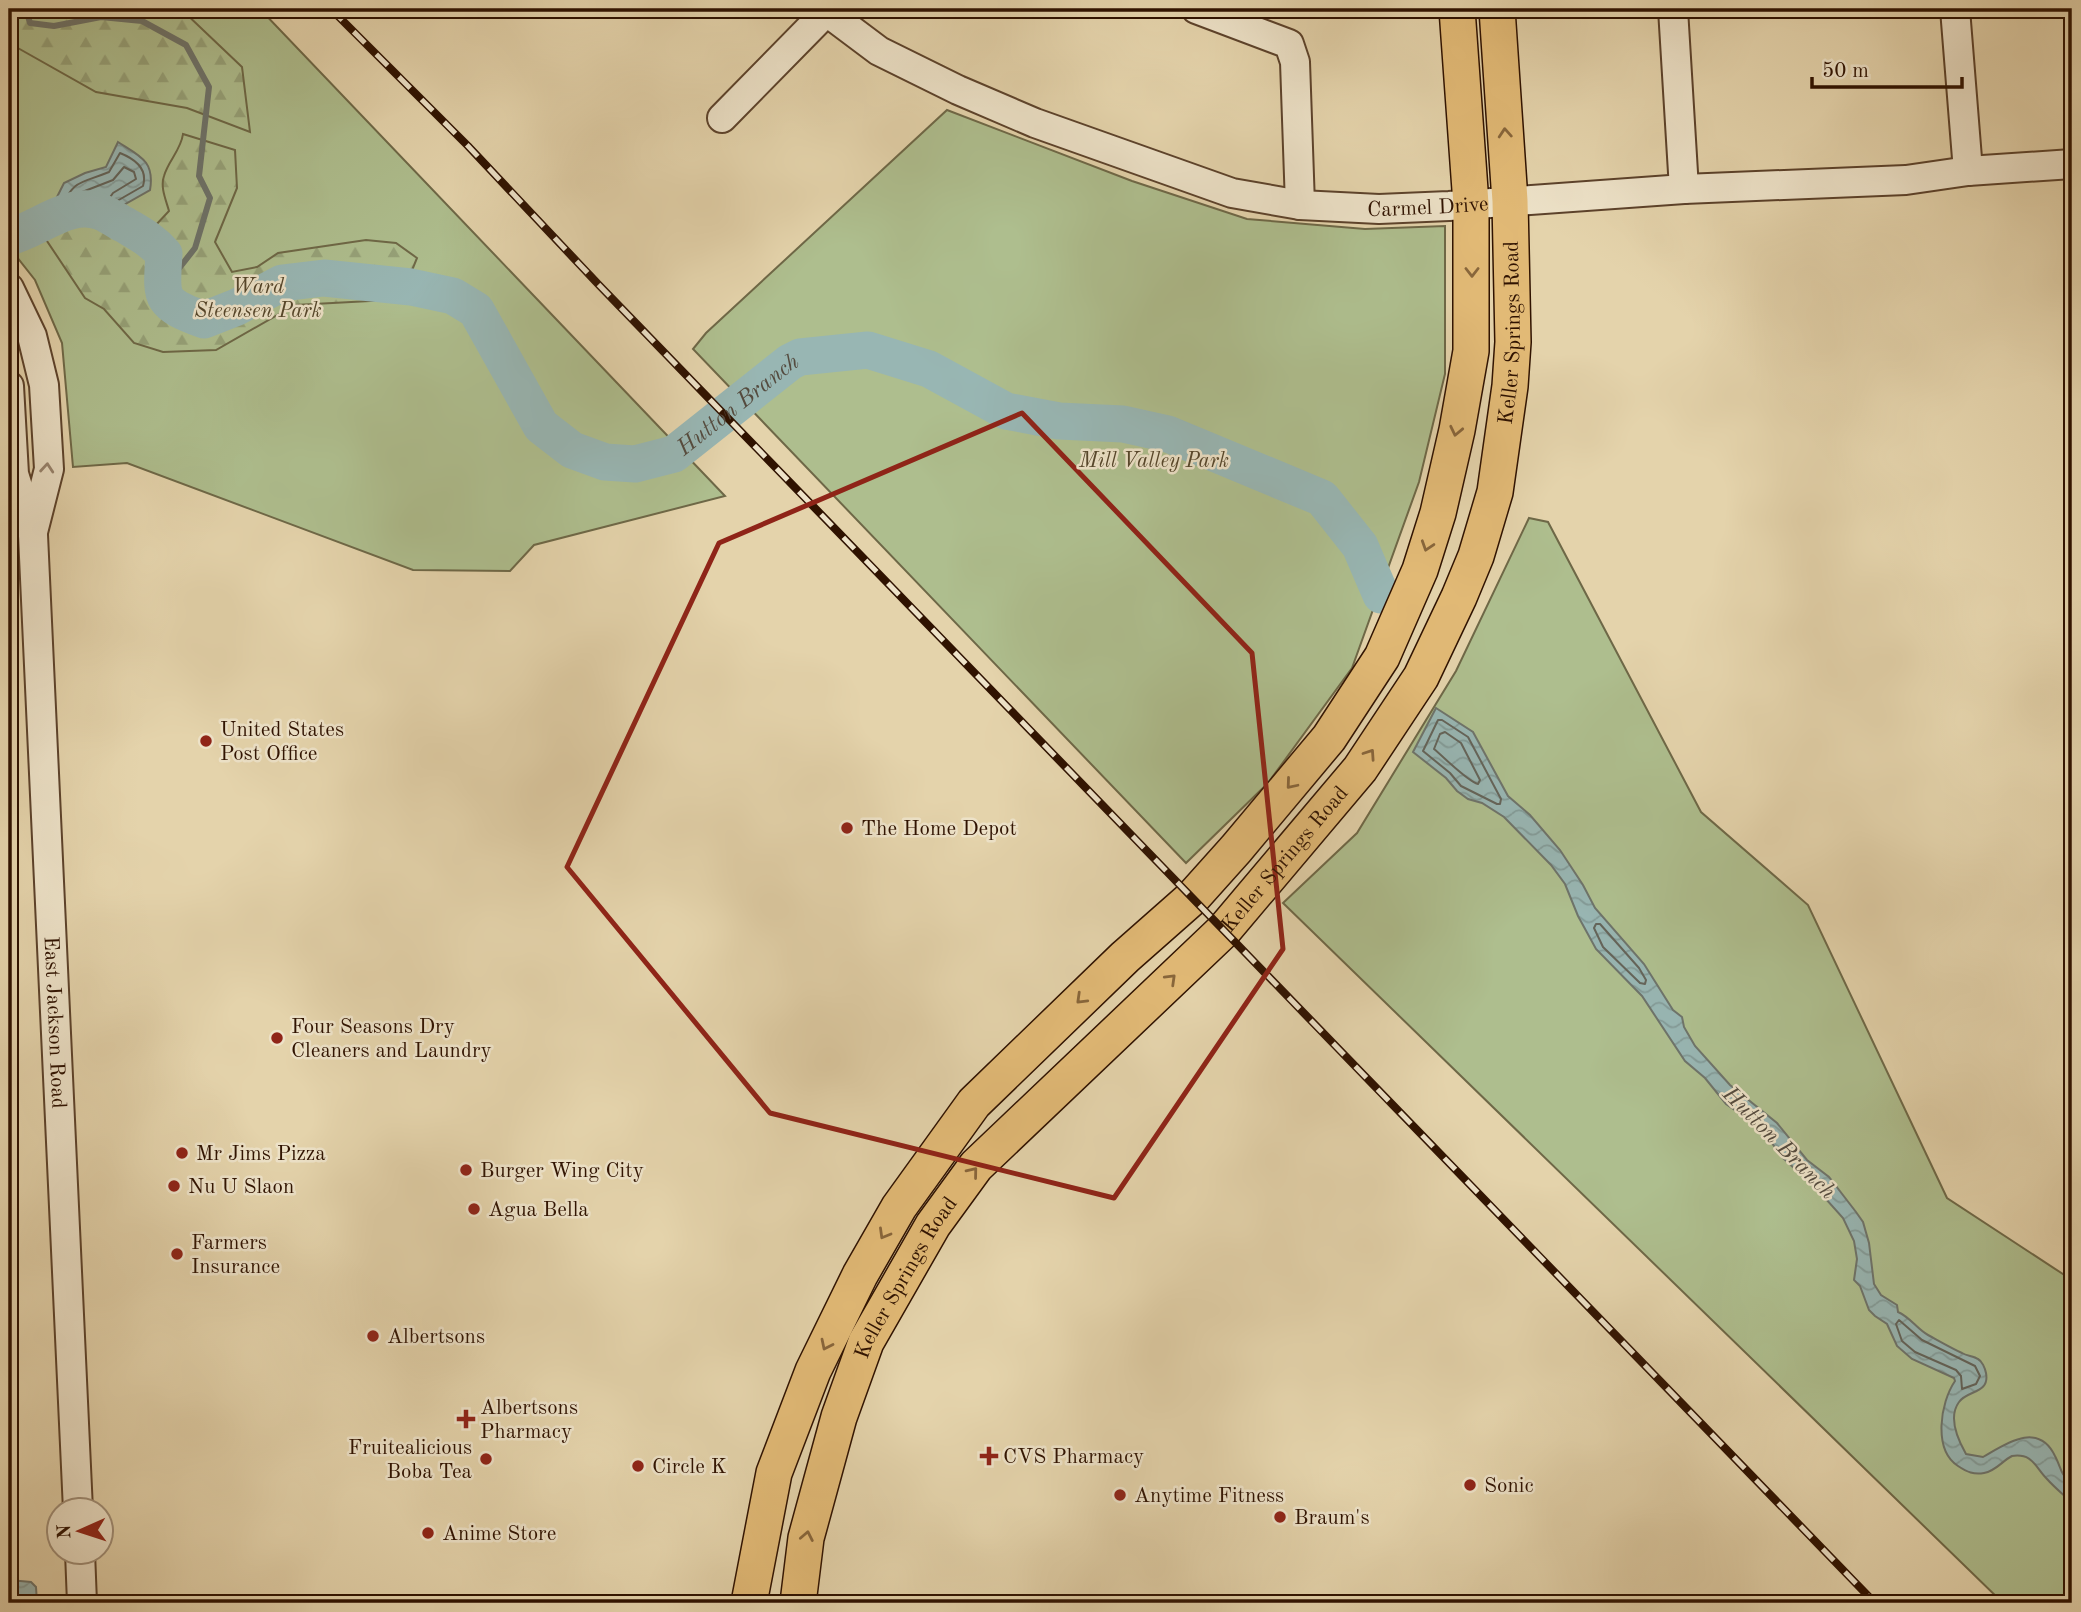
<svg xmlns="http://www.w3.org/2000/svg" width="2081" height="1612" font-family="'Old Standard TT',serif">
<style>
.green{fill:#aebe8e;stroke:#6e6847;stroke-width:2}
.forest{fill:url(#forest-firs);stroke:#6e6847;stroke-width:2}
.water{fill:url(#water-waves);stroke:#6e746b;stroke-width:2}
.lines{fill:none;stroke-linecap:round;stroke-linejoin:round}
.shore{stroke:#64645a;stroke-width:2}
.stream{stroke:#6e746b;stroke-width:6}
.river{stroke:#98b6b3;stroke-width:37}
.minor-casing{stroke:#5c422b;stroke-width:32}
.major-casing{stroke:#2f1200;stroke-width:38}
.minor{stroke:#ede2c8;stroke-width:28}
.major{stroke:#e2ba76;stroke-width:35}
.rail-casing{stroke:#2f1200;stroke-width:8}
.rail{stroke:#ede2c8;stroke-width:5;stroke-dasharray:16;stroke-linecap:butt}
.oneway{stroke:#88663b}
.oneway2{stroke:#98846e}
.marked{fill:none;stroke:#8f2418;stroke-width:5;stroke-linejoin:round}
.poi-dot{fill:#8f2418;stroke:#ede2c8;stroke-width:2.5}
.labels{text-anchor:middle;stroke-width:5;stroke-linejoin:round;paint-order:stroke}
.street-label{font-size:21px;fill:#2f1200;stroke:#ede2c8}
.park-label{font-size:21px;font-style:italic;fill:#55462b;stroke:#ede2c8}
.poi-label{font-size:21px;fill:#2f1200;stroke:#ede2c8;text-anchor:start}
.water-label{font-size:23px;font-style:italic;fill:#544b3f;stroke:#ede2c8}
</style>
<defs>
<pattern id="forest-firs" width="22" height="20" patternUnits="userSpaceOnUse" patternTransform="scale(1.75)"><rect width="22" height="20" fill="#aebe8e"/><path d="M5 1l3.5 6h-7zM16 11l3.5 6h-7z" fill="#96a279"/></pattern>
<pattern id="water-waves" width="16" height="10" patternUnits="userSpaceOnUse" patternTransform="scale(1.75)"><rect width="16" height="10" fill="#98b6b3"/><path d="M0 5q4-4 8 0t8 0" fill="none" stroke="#839b98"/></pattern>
</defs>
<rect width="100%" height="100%" fill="#e4d3ab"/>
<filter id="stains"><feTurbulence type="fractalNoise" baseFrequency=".00286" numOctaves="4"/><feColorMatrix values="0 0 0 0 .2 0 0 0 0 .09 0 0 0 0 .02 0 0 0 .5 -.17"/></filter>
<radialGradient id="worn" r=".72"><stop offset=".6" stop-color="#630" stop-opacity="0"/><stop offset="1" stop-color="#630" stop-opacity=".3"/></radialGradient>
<path class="green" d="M 9,9 L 260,9 L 725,496 L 534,545 L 510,571 L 413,570 L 127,463 L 73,467 L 62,343 L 35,280 L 9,247 Z
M 947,110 L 1132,181 L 1247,219 L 1365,229 L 1445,226 L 1445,374 L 1419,482 L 1352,668 L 1268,783 L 1186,863 L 693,349 L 706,333 Z
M 1529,518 L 1548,522 L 1701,812 L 1808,905 L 1947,1198 L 2072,1280 L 2072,1603 L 2003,1603 L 1283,903 L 1357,833 L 1456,671 Z"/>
<path class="forest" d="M 9,9 L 181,9 L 242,67 L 250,132 L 187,108 L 96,92 L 9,43 Z
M 183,134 L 235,150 L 237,188 L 215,242 L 232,272 L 257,267 L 278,253 L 366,240 L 396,243 L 417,258 L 402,295 L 389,300 L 295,305 L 216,350 L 163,352 L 134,343 L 104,309 L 85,298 L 43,235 L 46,226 L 104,224 L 131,241 L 140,242 L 169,211 C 166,200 160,187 164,176 C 168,161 181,150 183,134 Z"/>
<path class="water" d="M 118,142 C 140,156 155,161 150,190 L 122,206 C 124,218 133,219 142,225 L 138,237 L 131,238 L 91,215 L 61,220 L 32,233 L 28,216 L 54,203 L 64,183 L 85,173 L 106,167 Z
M 1436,708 L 1473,732 L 1508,796 L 1530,815 L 1560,850 L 1583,885 L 1595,908 L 1644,964 L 1673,1010 L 1682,1017 L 1684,1027 L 1695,1046 L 1730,1085 L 1777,1123 L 1807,1160 L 1829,1177 L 1856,1212 L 1863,1222 L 1869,1243 L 1874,1284 L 1881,1295 L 1897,1305 L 1898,1312 C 1910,1317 1917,1329 1928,1335 C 1939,1341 1951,1348 1962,1353 C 1967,1356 1974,1356 1978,1359 C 1982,1361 1985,1368 1986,1373 C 1990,1394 1967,1390 1959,1402 C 1948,1417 1958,1440 1966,1454 L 1983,1457 C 2004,1445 2038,1420 2055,1456 C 2062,1469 2059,1473 2072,1483 L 2072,1503 C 2064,1495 2055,1488 2047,1479 C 2035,1467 2033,1453 2012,1456 C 2002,1461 1996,1471 1984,1473 C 1974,1475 1967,1472 1958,1466 C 1933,1450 1940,1403 1955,1381 L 1954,1378 L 1912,1359 L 1897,1346 L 1887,1324 L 1875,1316 L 1869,1310 L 1860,1286 L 1854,1280 L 1857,1259 L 1854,1241 L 1843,1218 L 1817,1189 L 1783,1158 L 1763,1131 L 1752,1125 L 1745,1117 L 1726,1104 L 1705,1078 L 1685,1061 L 1642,996 L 1596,949 L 1578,916 L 1565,884 L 1551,865 L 1504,817 L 1482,803 L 1468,799 L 1457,791 L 1446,778 L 1413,752 Z
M 9,1580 L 31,1582 L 36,1587 L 37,1603 L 9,1603 Z"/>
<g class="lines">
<path class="shore" d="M 120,153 C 135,159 148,169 143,186 L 117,201 L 115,216 L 111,217 L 91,208 L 60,212 L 60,208 C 76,178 80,184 109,172 Z
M 124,167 L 134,172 L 136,179 L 113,193 L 106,203 L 93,200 L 76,200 L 77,194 L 113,180 Z
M 1438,720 L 1442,720 L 1468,737 L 1501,799 L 1500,804 L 1497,804 L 1461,786 L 1450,773 L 1423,751 Z
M 1445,732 L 1461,743 L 1480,780 L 1478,784 C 1467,781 1445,758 1434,749 L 1440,734 Z
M 1596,924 L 1600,924 L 1639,968 L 1646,980 L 1645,984 L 1640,983 L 1603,947 L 1594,928 Z
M 1899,1320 L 1922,1340 L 1975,1366 L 1980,1376 L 1976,1384 L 1962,1389 L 1961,1376 L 1956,1370 L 1915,1352 L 1902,1341 L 1896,1324 Z"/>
<path class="stream" d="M 26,9 L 30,23 L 54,26 L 101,17 L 142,21 L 186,45 L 209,87 L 199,176 L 210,198 L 195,248 L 162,290"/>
<path class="river" id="s1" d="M 9,237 C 38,230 70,199 101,212 C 109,215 117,221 125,225 C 140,234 152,240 164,254 C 161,300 159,303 204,320 L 237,307 L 282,283 L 324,278 L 411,287 L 453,296 L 476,310 L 541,426 L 572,450 L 605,462 L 635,464 L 674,454 L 790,362 L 800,357 L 868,350 L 929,369 L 1006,411 L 1059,421 L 1123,424 L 1168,434 L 1322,498 L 1360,546 L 1381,595"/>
<defs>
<g id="minor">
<path id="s2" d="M 823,9 L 879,51 L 958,90 L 1035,123 L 1232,193 L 1300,205 L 1379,209 L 1449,206 L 1684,189 L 1906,180 L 1968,171 L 2072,164"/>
<path d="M 1196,9 L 1289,44 L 1295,62 L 1300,205"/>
<path d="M 1673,9 L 1684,189"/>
<path d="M 1955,9 L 1968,171"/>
<path d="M 722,118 L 829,9"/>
<path d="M 9,288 L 32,336 L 44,385 L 49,469 L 33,532"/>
<path id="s3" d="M 9,386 L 14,474 L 33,535 L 78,1510"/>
<path d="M 80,1552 L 82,1603"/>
</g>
<g id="major">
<path d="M 749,1603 L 774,1473 L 813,1371 L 860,1275 L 899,1207 L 974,1103 L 1125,957 L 1193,897 L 1236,849 L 1329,738 L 1382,657 L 1420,570 L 1438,513 L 1457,430 L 1471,351 L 1471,204 L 1457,9"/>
<path id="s4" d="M 798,1603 L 806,1538 L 839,1417 L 866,1342 L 933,1225 L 976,1166 L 1224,930 L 1360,769 L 1421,677 L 1459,597 L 1476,556 L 1495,492 L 1510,386 L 1513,342 L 1510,201 L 1497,9"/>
</g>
</defs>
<use href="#minor" class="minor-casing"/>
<use href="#major" class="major-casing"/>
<use href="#minor" class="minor"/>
<use href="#major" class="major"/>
<defs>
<path id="rail" d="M 331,9 L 468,146 L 598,284 L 1875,1603"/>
</defs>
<use href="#rail" class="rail-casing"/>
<use href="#rail" class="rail"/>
</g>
<defs><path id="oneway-chevron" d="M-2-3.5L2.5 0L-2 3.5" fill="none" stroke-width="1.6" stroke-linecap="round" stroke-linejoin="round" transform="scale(1.75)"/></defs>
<g class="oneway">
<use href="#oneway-chevron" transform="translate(1505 133) rotate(-94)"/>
<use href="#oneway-chevron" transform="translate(1472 272) rotate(90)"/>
<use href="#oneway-chevron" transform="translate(1456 431) rotate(102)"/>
<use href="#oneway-chevron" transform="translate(1427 546) rotate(108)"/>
<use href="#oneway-chevron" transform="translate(1370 754) rotate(-56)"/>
<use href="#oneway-chevron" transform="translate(1291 784) rotate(130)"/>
<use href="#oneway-chevron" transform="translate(1171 979) rotate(-44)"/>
<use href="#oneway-chevron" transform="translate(1081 999) rotate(136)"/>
<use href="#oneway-chevron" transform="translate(973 1172) rotate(-51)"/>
<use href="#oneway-chevron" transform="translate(884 1234) rotate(120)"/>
<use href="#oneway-chevron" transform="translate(826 1345) rotate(116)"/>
<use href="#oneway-chevron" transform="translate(807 1536) rotate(-79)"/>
</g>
<use class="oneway2" href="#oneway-chevron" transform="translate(47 468) rotate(-85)"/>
<path class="marked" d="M 1022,413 L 1252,653 L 1283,949 L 1114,1198 L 770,1113 L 567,867 L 719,543 Z"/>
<g class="poi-dot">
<circle cx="206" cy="741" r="7"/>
<circle cx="847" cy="828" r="7"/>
<circle cx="277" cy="1038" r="7"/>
<circle cx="182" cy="1153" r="7"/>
<circle cx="466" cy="1170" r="7"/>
<circle cx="174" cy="1186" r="7"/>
<circle cx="474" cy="1209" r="7"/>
<circle cx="177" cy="1254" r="7"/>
<circle cx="373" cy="1336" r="7"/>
<path d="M462.5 1408.5h7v7h7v7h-7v7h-7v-7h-7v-7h7z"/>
<path d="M985.5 1445.5h7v7h7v7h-7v7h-7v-7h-7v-7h7z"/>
<circle cx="486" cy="1459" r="7"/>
<circle cx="638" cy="1466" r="7"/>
<circle cx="1470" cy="1485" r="7"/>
<circle cx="1120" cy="1495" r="7"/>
<circle cx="1280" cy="1517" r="7"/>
<circle cx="428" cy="1533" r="7"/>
</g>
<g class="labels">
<g class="street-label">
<text dy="7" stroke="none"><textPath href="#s2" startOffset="648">Carmel Drive</textPath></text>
<text dy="7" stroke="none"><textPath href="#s4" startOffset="1502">Keller Springs Road</textPath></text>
<text dy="7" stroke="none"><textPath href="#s4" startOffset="914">Keller Springs Road</textPath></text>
<text dy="7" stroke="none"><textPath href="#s3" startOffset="640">East Jackson Road</textPath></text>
<text dy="7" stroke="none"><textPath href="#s4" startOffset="346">Keller Springs Road</textPath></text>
</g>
<g class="park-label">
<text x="258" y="293">Ward<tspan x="258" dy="24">Steensen Park</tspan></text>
<text x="1154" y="467">Mill Valley Park</text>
</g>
<g class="poi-label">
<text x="220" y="736">United States<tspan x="220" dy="24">Post Office</tspan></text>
<text x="861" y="835">The Home Depot</text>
<text x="291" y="1033">Four Seasons Dry<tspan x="291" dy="24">Cleaners and Laundry</tspan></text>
<text x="196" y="1160">Mr Jims Pizza</text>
<text x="480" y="1177">Burger Wing City</text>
<text x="188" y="1193">Nu U Slaon</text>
<text x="488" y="1216">Agua Bella</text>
<text x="191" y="1249">Farmers<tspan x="191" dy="24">Insurance</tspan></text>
<text x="387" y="1343">Albertsons</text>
<text x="480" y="1414">Albertsons<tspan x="480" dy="24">Pharmacy</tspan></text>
<text x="472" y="1454" text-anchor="end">Fruitealicious<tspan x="472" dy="24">Boba Tea</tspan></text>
<text x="1003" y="1463">CVS Pharmacy</text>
<text x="652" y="1473">Circle K</text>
<text x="1484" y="1492">Sonic</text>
<text x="1134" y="1502">Anytime Fitness</text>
<text x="1294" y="1524">Braum's</text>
<text x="442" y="1540">Anime Store</text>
</g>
<g class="water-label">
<text dy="8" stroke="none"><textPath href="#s1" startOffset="908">Hutton Branch</textPath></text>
<text transform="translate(1780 1142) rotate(45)" y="8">Hutton Branch</text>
</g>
</g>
<rect width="2081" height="1612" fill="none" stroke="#e4d3ab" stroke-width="35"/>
<rect x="10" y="10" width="2060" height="1591" fill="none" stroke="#2f1200" stroke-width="3.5"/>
<rect x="18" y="18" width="2046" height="1577" fill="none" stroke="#2f1200" stroke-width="2"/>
<g transform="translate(80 1531) rotate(267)"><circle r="33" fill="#ede2c8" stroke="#a18f78" stroke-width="2"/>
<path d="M0-5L12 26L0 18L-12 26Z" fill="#8f2418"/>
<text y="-10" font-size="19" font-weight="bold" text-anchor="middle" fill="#2f1200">N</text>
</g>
<path d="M1812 77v10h150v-10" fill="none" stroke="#2f1200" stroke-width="3.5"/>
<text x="1822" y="77" font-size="21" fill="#2f1200" stroke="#ede2c8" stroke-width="5" paint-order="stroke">50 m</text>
<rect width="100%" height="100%" filter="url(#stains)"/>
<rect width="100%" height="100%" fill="url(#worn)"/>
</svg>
